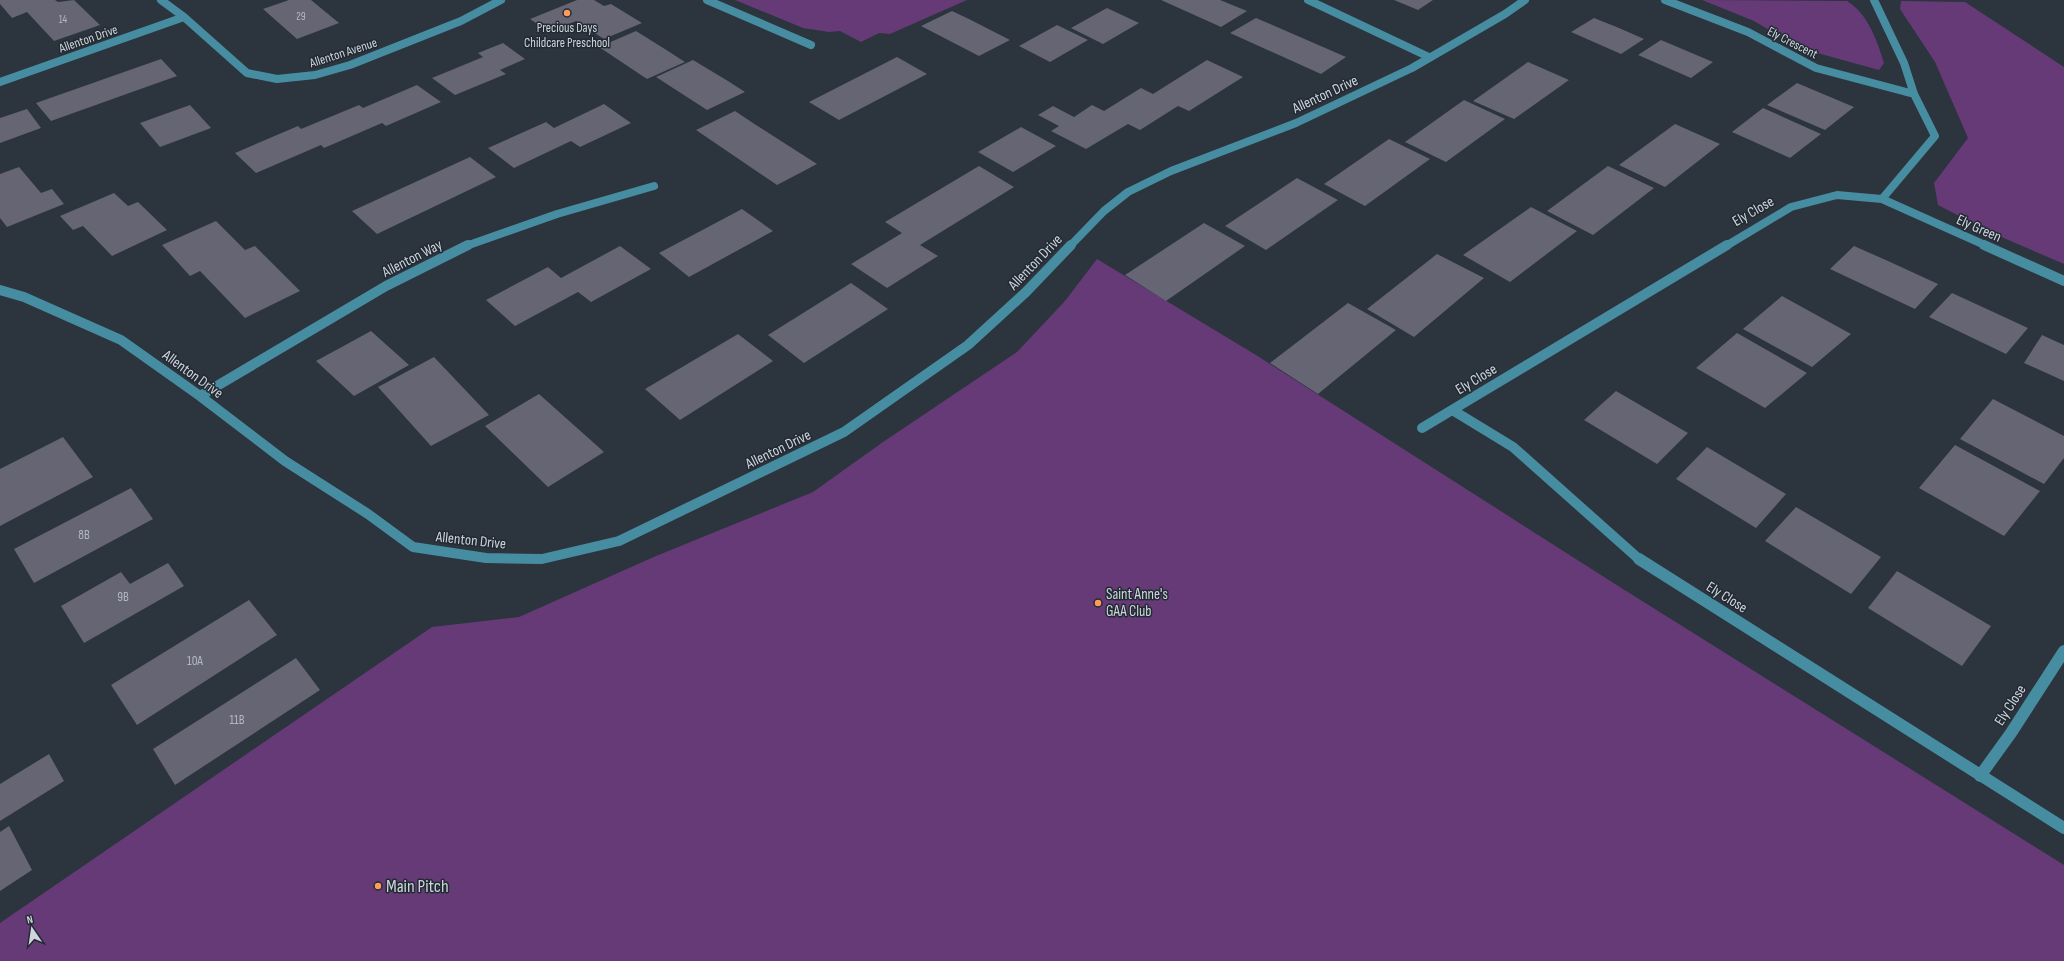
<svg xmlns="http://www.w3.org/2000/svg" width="2064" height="961" font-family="'Sofia Sans Condensed',sans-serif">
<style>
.green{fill:#653a76}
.building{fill:#656573}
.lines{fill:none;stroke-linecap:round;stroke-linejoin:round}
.minor-far2{stroke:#478da1;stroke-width:8}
.minor-far1{stroke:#478da1;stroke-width:10}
.minor{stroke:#478da1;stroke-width:12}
.poi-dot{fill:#fe9b59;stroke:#222a34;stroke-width:1.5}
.labels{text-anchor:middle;stroke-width:3;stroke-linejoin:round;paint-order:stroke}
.far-number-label{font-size:11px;fill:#b4b9c1}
.far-poi-label{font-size:13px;fill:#cfd5db;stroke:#222a34}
.far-street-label{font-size:13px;fill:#cfd5db;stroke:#222a34}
.number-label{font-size:13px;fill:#b4b9c1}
.street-label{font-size:15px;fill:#cfd5db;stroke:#222a34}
.poi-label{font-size:15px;fill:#cfd5db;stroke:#222a34;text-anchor:start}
.near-poi-label{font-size:18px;fill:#cfd5db;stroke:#222a34;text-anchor:start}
</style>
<rect width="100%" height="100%" fill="#2c343e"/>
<path class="green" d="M 735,0 L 967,0 L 890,34 L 879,33 L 861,42 L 840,31 L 829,32 L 803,28 Z
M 1702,0 L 1847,1 C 1868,14 1877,40 1884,63 L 1879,70 L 1821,54 L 1788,41 L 1754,21 Z
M 1901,1 L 1965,2 L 2064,67 L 2064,264 L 1992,233 L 1938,205 L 1934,183 L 1968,138 L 1935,62 L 1900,9 Z
M 1097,259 L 1256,355 L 1623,589 L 2064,865 L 2064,961 L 0,961 L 0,923 L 432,627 L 519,617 L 656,556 L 813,492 L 883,442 L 1017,352 L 1065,301 Z"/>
<path class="building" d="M 0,0 L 55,0 L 58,2 L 74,0 L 100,25 L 54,41 L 27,12 L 12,18 L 0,4 Z
M 289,0 L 311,0 L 339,23 L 297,39 L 263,9 Z
M 577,0 L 594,0 L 604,6 L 611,4 L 642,23 L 604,39 L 576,21 L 549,32 L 530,19 Z
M 1161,0 L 1220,0 L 1247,11 L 1221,27 Z
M 1394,0 L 1433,0 L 1418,10 Z
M 1107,8 L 1139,23 L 1103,44 L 1071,28 Z
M 952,11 L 971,20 L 1010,40 L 979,56 L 921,26 Z
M 1256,18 L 1277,27 L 1346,57 L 1321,74 L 1230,33 Z
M 1594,18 L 1619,28 L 1644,39 L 1621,54 L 1571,32 Z
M 1057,25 L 1088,40 L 1050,62 L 1019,46 Z
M 636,31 L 668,51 L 685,62 L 647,79 L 599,47 Z
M 1661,40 L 1713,62 L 1691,78 L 1638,55 Z
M 503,43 L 525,59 L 500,70 L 506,74 L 455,95 L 432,78 L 483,57 L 478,53 Z
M 897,57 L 927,74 L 839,120 L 809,102 Z
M 161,59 L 177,76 L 51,121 L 36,103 Z
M 693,60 L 728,81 L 745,92 L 707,110 L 656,77 Z
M 1207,60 L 1243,77 L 1189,111 L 1178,106 L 1140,130 L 1128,124 L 1086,149 L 1051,131 L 1059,126 L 1038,115 L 1053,106 L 1074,117 L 1092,105 L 1104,111 L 1141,88 L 1153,94 Z
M 1528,62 L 1569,80 L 1514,119 L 1473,101 Z
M 1797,83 L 1854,107 L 1825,130 L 1767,105 Z
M 417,85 L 441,102 L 386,126 L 382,123 L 324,148 L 321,145 L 256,173 L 235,153 L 298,126 L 301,129 L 359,105 L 363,108 Z
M 1464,100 L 1505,119 L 1446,162 L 1405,142 Z
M 604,104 L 631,123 L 580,147 L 571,141 L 514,168 L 488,148 L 546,122 L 554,128 Z
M 190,105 L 211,128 L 160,147 L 140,123 Z
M 1763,108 L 1821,134 L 1790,158 L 1732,132 Z
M 27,109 L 41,128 L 0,143 L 0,118 Z
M 735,111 L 756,125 L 817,164 L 777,185 L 696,130 Z
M 1675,124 L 1720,144 L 1665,187 L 1619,165 Z
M 1021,127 L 1056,146 L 1013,172 L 978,152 Z
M 1389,139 L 1430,159 L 1365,206 L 1324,184 Z
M 470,157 L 496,177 L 377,234 L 352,211 Z
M 979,166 L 1014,187 L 920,245 L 938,256 L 887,288 L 851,264 L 902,233 L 885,222 Z
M 1608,166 L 1654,188 L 1593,235 L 1547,211 Z
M 19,167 L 41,193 L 52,189 L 64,204 L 7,227 L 0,218 L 0,174 Z
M 1297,178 L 1338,200 L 1266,250 L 1225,226 Z
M 114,193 L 128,206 L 138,202 L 167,230 L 112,256 L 83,226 L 73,230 L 60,216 Z
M 1531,207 L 1577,231 L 1510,282 L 1463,255 Z
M 742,209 L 773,231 L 689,277 L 659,253 Z
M 216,221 L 245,250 L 255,246 L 300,291 L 245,318 L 200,271 L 190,276 L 162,245 Z
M 1204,223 L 1245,246 L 1166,301 L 1125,275 Z
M 620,246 L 651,269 L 591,302 L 578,292 L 515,326 L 486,300 L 548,267 L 561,278 Z
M 1854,246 L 1888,261 L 1938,284 L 1915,309 L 1830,269 Z
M 1437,254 L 1484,278 L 1414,337 L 1367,309 Z
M 851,283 L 888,309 L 804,363 L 768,335 Z
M 1952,293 L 1989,310 L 2028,328 L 2006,354 L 1929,317 Z
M 1782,296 L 1851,334 L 1812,367 L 1743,329 Z
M 1348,303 L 1396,330 L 1318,394 L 1270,363 Z
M 371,331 L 409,365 L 354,396 L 316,361 Z
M 1737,333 L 1807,373 L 1765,408 L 1696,368 Z
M 738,334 L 773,361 L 680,420 L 645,389 Z
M 2042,335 L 2064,345 L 2064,381 L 2024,363 Z
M 434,357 L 489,415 L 431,446 L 378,387 Z
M 1616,391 L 1688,433 L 1657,464 L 1584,420 Z
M 539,394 L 604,452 L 548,487 L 485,426 Z
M 1993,399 L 2064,436 L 2064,458 L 2044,484 L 1960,439 Z
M 63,437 L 93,477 L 0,526 L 0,469 Z
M 1955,445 L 2040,491 L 2004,536 L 1919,488 Z
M 1707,447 L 1786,494 L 1756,528 L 1676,479 Z
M 131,488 L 153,519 L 34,583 L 14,549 Z
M 1796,507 L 1881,557 L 1851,594 L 1765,541 Z
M 168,563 L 184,586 L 84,643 L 61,606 L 121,572 L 130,584 Z
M 1897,571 L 1991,626 L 1962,666 L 1868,608 Z
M 249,600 L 277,635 L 137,725 L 111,685 Z
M 296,658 L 320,690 L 175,785 L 153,749 Z
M 49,754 L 64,781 L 0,821 L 0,784 Z
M 9,826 L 32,870 L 0,891 L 0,832 Z"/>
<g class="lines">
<path class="minor-far2" d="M 161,0 L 184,17 L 247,73 L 277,79 L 315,75 L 350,65 L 461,21 L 501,0
M 707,0 L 811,45
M 1308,0 L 1429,57
M 1665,0 L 1748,32 L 1816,68 L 1914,94
M 0,82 L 184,17
M 1882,199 L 1987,246
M 466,246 L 557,214 L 654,186
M 1070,246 L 1104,211 L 1128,192 L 1171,171 L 1296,123 L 1412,68 L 1505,14 L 1525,0
M 1726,246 L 1791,207 L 1837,195 L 1882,199 L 1935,136 L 1914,94 L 1904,63 L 1874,0"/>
<path class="minor-far1" d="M 1984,245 L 2064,281
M 0,290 L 24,297 L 121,340 L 200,396 L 285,461 L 368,514 L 413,547 L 486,558 L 542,559 L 619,541 L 844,432 L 968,345 L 1026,292 L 1071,245
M 200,396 L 386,286 L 468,245
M 1454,411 L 1513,447 L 1640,560
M 1422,428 L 1727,245"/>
<path class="minor" d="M 1639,559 L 2064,828
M 1980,776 L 2011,733 L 2064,651"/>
</g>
<g class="poi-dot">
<circle cx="567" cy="13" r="4"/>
<circle cx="1098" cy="603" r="4"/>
<circle cx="378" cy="886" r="4"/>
</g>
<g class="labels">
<g class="far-number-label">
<text x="301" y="20">29</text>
<text x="63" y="23">14</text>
</g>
<g class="far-poi-label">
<text x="567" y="32">Precious Days<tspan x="567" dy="15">Childcare Preschool</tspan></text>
</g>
<g class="far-street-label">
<text transform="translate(88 38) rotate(-19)" y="5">Allenton Drive</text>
<text transform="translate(1793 42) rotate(27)" y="5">Ely Crescent</text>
<text transform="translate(343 52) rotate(-18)" y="5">Allenton Avenue</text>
</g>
<g class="number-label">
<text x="84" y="539">8B</text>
<text x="123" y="601">9B</text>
<text x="195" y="665">10A</text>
<text x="237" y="724">11B</text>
</g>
<g class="street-label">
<text transform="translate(1325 94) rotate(-25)" y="5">Allenton Drive</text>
<text transform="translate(1753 211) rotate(-30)" y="5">Ely Close</text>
<text transform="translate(1979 228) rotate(24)" y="5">Ely Green</text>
<text transform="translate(412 258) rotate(-27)" y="5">Allenton Way</text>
<text transform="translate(1035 262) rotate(-46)" y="5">Allenton Drive</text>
<text transform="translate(193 374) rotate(36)" y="5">Allenton Drive</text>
<text transform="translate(1476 379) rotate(-31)" y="5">Ely Close</text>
<text transform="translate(778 449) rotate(-26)" y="5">Allenton Drive</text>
<text transform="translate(471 540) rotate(6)" y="5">Allenton Drive</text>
<text transform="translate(1727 597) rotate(32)" y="5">Ely Close</text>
<text transform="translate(2010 705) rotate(-57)" y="5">Ely Close</text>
</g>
<g class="poi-label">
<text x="1106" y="599">Saint Anne's<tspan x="1106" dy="17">GAA Club</tspan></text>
</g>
<g class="near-poi-label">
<text x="386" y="892">Main Pitch</text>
</g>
</g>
<g transform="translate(32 929) rotate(347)" stroke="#222a34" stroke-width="3" paint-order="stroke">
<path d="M0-3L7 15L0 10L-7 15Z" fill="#cfd5db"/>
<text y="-6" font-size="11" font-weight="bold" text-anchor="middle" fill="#cfd5db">N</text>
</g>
</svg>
